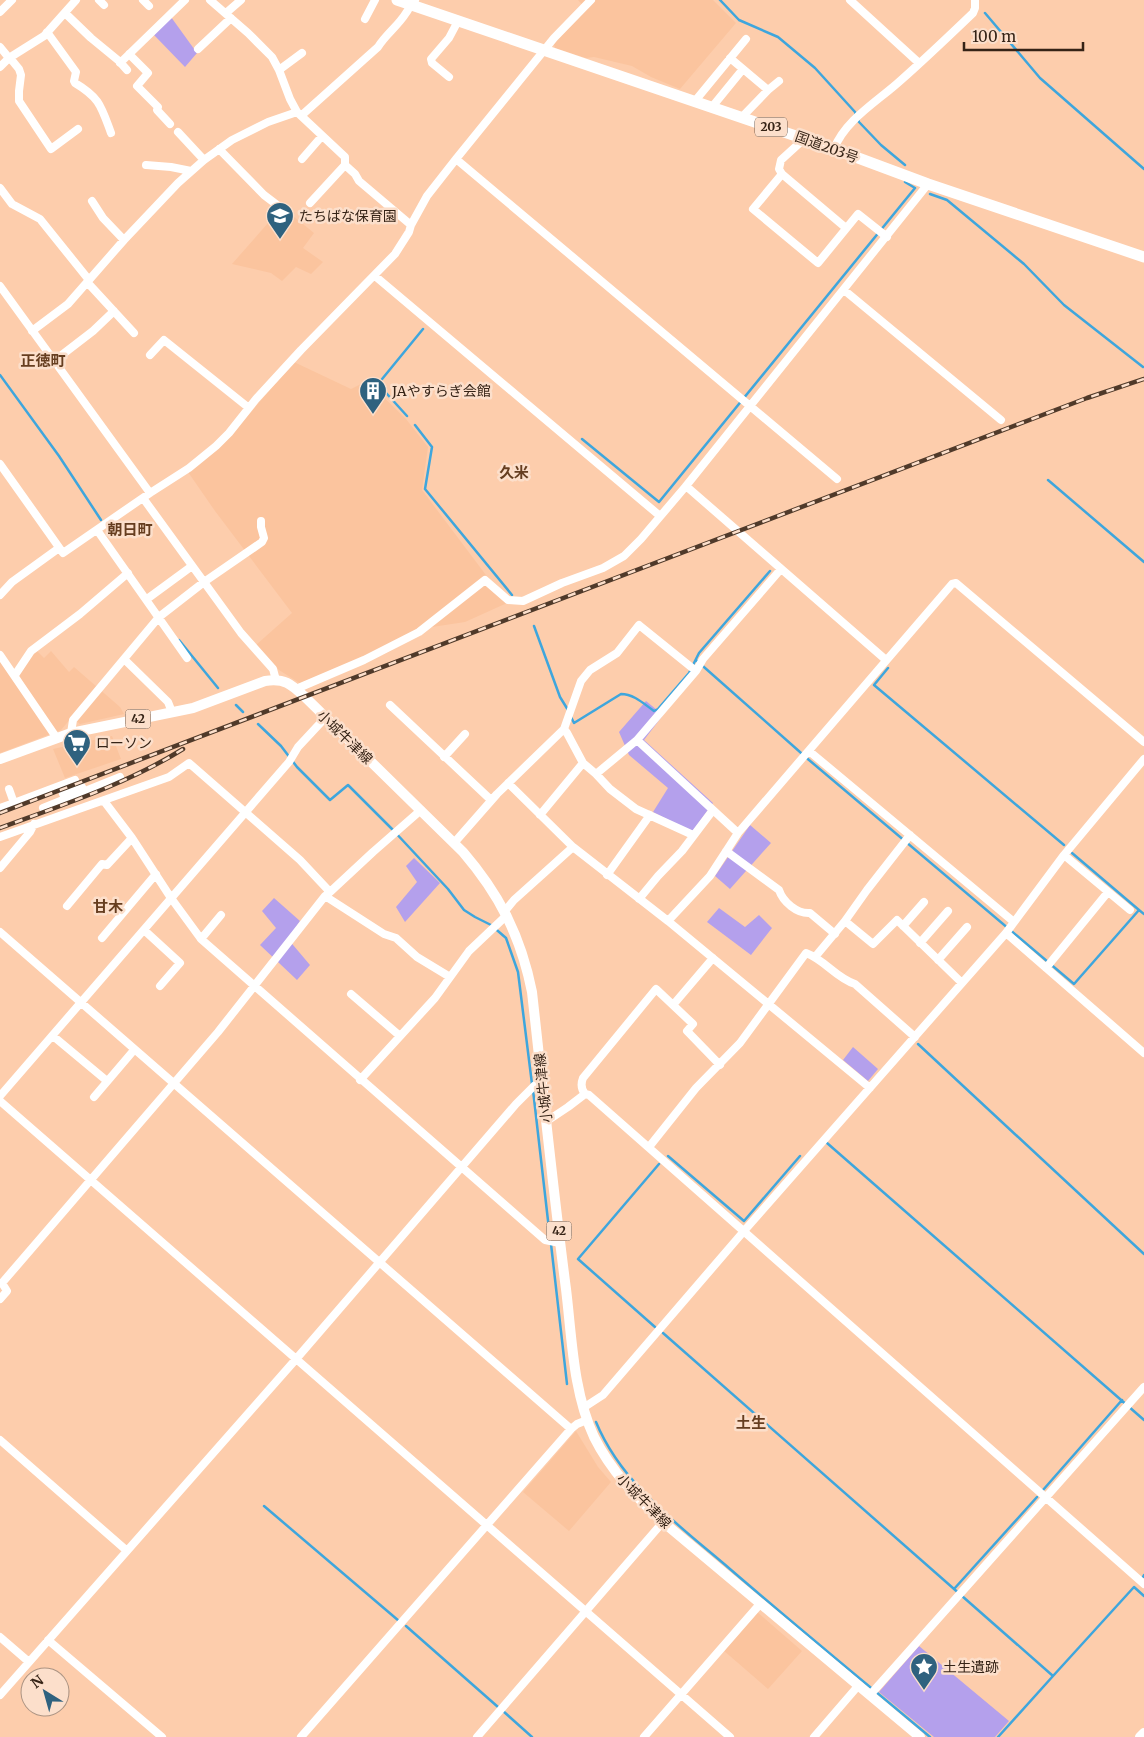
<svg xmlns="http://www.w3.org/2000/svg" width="1144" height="1737" font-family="Merriweather,'Noto Sans JP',serif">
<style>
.built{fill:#fbc49e}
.green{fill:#b4a0ec}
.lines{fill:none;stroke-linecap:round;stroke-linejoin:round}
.stream{stroke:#3ea6dd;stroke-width:2.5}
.minor{stroke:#fff;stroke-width:8}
.major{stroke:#fff;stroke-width:10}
.highway{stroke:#fff;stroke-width:11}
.rail-casing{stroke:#503a2a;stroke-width:4.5}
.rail{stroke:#fcdfcb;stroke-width:2.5;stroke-dasharray:8;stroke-linecap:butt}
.labels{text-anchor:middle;stroke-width:5;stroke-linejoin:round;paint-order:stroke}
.shield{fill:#fcdfcb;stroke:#715b4c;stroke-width:1}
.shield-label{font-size:12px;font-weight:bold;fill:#352316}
.street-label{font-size:14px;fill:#352316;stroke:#fcdfcb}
.poi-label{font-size:14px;fill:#352316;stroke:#fcdfcb;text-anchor:start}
.neighbourhood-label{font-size:15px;font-weight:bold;fill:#663e20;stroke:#fcdfcb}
</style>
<rect width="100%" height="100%" fill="#fdcdac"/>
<path class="built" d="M 578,0 L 713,0 L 736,23 L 680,89 L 651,77 L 632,66 L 594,57 L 586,58 L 555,48 L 554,44 L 586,9 Z
M 282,207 L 314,233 L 303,248 L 323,262 L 311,274 L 296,267 L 282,281 L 271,273 L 232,264 Z
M 294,362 L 351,389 L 367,381 L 406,419 L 428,447 L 422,490 L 507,603 L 465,622 L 432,627 L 389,652 L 323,682 L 301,684 L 279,670 L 256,645 L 292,613 L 215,511 L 188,472 L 232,434 Z
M 36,650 L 44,658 L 51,651 L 69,672 L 74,667 L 120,707 L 124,714 L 80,724 L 72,717 L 61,730 L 0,753 L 0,661 L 21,689 L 25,685 L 18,674 Z
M 112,736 L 121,759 L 65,778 L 53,749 Z
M 576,1431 L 598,1467 L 611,1482 L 569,1531 L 523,1492 Z
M 756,1611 L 802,1651 L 768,1689 L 723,1650 Z"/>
<path class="green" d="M 171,17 L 197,53 L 185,67 L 154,35 Z
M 646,701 L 663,715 L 644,740 L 713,803 L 692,832 L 653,812 L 668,788 L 629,755 L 619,732 Z
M 750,825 L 771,843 L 730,889 L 715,876 Z
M 414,858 L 440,883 L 405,922 L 396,907 L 417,882 L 406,866 Z
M 274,898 L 300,921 L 288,939 L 310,965 L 297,980 L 260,945 L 276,928 L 262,911 Z
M 719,908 L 745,927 L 759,915 L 772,928 L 751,955 L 707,922 Z
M 853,1047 L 878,1069 L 868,1081 L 843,1060 Z
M 919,1646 L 1009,1721 L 995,1737 L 934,1737 L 879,1692 Z"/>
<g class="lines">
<path class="stream" d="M 720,0 L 739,20 L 778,37 L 815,68 L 855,112 L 859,122 L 881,145 L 905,165
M 985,13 L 1040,78 L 1144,169
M 930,194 L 947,200 L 1024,264 L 1064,305 L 1143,367
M 0,375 L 59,456 L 101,520
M 407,416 L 378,384 L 423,329
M 415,425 L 432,447 L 425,489 L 512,595
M 582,439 L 659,502 L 915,188 L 905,182
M 1048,480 L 1144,562
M 534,626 L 560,697 L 568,710
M 179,640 L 218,688
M 696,660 L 809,760 L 1074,984 L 1139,910 L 1144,914
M 888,668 L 874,685 L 1064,845
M 236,705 L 243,712
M 570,715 L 574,723 L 621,694 C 634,694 644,704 654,711 L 658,709 L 689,673 L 699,653 L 770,571
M 258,724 L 281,746 L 297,767 L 330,800 L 348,785 L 393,830 L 448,889 L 464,910 L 475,917 L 491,925 L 506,938 L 518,972 L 532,1084
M 1072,853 L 1139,910
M 918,1044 L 1144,1254
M 533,1090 L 550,1238
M 827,1143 L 1144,1420
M 668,1156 L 744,1221 L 800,1156
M 551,1244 L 567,1384
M 655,1327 L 578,1259 L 659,1164
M 663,1333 L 1053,1676 L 998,1737
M 596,1422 C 622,1485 680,1526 730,1569 C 796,1626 863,1681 930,1737
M 1043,1490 L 1122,1400
M 264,1506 L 399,1621
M 1143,1577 L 1144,1575
M 954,1589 L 1037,1497
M 406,1626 L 498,1707
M 1053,1676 L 1134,1587 L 1144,1596
M 503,1711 L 532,1737"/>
<path class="minor" d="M 99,0 L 104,5
M 143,0 L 149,6
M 210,0 L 248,33 L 272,57 L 279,70 L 290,99 L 297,112
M 850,0 L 919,63
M 0,12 L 12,0
M 65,13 L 91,38 L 119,61 L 127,70
M 226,13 L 241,0
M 365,19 L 375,0
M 47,32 L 76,72 L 74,81 L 75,83 C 100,98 101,106 111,133
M 0,47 L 9,58
M 198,49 L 231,18
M 129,54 L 148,73 L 137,86 L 158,107 L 157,110 L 170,124
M 10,58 L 19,69 L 21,75 L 19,91 L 19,101 L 51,149 L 78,129
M 730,58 L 768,90
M 120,63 L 185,0
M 0,67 L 9,58 L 44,36 L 76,0
M 279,70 L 302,53
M 449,77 L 432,63 L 431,59 L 449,38 L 458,21
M 695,101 L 746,39
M 712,107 L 743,69
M 302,115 L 378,47 C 386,34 398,26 406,13 C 410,8 410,4 415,0
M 742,117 L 768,90 L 779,81
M 178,132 L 204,160
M 804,139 L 781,160 L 779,169 L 782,174 L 846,228
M 219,149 L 264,195 L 289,214
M 834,149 C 845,120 878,101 900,81 C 925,59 949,36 973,13 L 975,8 L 975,0
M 302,159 L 322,136
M 456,159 L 837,479
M 146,165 L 171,167 L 191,171
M 782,174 L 753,209 L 818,263 L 858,214 L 887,237
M 0,188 L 12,204 L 40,219 L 89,280
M 92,201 L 103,218 L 124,240
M 310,203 L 345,165
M 375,276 L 660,516
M 87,282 L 134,333
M 0,286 L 150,493
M 844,290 L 1001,420
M 32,331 L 68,304 L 124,240 L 178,183 L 204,160 L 232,140 L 268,122 L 297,112 L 345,157 L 345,165 L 355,174 L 359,181 L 411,225
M 150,355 L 164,340 L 249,408
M 54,361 L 93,331 L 114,311
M 0,464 L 63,553 L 150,493 L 189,468 L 216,446 L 229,433 L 256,399 L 301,350 L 395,254 L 409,232 L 411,225 L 427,196 L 456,159 L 554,38 L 591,0
M 686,486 L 886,660
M 143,498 L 241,633 L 273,669 L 276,680
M 97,530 L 187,658
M 0,595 L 12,582 L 59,548
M 147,599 L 192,566
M 0,655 L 56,737
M 124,659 L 168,702 L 172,712
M 15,675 L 31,651 L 80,614 L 128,573
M 296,689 L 364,660 L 419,632 L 485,580 L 508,600 L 523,601 L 562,583 L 603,568 L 624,556 L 641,539 L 686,486 L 928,184
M 390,705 L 491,800
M 564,729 L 567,733 L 583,763 L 596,774 L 610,789 L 636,809 L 693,835
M 71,733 L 73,720 L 159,617 L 204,582 L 262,542 L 264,538 L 261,527 L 261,521
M 809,751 L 1014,922
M 444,757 L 465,734
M 596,774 L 637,740
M 508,783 L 573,847
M 9,789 L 14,803 L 75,780
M 70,794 L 64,796 L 63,794 L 82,787
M 104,801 L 132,838 L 171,898 L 201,939 L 545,1240 L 560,1243
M 0,808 L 14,803
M 43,808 L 120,777
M 540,815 L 583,763
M 738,833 L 637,740 L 696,671 L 703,659 L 781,569
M 0,837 L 169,777 L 189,763 L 300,860 L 330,892 L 325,896 L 384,934 L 396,938 L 417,957 L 450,977
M 454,843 L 497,794 L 564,729 L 581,681 L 590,670 L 617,653 L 639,625 L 696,671
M 726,851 L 779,890 C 783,902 797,914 810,913 L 835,934
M 1064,855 L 1130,910
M 0,868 L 30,832 L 34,824
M 607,875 L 650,815
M 330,892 L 373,852 L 421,810
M 639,899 L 658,876 L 682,851 L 713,810
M 67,906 L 102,864 L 107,865 L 132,838
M 505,911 L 514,900 L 573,847 L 668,921 L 870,1088
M 668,921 L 710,876 L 738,833 L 952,584 L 956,583 L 1144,742
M 845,921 L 867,890 L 910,835
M 903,926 L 924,902
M 144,930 L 180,963 L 160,986
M 0,932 L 571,1429
M 1006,933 L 1144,1053
M 102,938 L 156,874
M 201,939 L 221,915
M 920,943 L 948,911
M 815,957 L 845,921 L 873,944 L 897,920 L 962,983
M 938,960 L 967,927
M 1046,968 L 1108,892
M 351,994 L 400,1036
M 673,1005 L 713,958
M 53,1036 L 107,1081
M 360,1080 L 435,998 L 469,951 L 507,915
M 585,1094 C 581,1089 581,1083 583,1078 L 656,989 L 693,1024 L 687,1031 L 720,1065
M 0,1096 L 289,762 L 298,747 L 325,718
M 94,1097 L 134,1050
M 0,1101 L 730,1737
M 547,1121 L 568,1107 L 585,1094 L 589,1095 L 1144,1584
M 649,1147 L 696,1088 L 740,1043 L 806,953 C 825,960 836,978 855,984 L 915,1037
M 0,1299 L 7,1291 L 2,1283 L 218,1032 L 325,896
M 583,1408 L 603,1395 L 744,1231 L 1006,933 L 1064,855 L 1144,759
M 0,1440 L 126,1550
M 0,1637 L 29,1662
M 48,1640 L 162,1737
M 0,1695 L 297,1358 L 516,1104 L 534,1086 L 542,1081
M 870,1695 L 1144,1387
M 301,1737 L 571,1429 L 577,1424 L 587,1420
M 477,1737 L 663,1522
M 644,1737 L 760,1604
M 814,1737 L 858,1686"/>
<path class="major" d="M 0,759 L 71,733 L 193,708 L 265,681 C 285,678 291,684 305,697 L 463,852 C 500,895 521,937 532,992 C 543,1091 553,1190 566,1289 C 572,1338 573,1392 594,1437 C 611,1471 636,1497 663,1522 L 920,1737
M 1140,1737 L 1144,1733"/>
<path class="highway" d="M 397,0 L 834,149 L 928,184 L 1144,257"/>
<defs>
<path id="rail" d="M 0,813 L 1087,398 L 1144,379
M 0,828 C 62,805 127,784 183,749"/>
</defs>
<use href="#rail" class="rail-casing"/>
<use href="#rail" class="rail"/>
</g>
<defs>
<symbol id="school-pin" viewBox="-11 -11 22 30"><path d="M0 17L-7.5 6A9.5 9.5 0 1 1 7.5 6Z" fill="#2f627f" stroke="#fcdfcb"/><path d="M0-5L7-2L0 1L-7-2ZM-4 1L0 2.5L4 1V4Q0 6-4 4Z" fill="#fff"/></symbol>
<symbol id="building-pin" viewBox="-11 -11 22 30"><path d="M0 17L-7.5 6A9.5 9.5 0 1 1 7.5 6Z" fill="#2f627f" stroke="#fcdfcb"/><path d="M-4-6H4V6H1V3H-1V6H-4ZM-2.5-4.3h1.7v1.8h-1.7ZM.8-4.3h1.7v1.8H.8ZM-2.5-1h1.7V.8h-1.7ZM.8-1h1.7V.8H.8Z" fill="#fff"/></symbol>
<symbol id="supermarket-pin" viewBox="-11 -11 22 30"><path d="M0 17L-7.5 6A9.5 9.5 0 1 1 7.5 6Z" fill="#2f627f" stroke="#fcdfcb"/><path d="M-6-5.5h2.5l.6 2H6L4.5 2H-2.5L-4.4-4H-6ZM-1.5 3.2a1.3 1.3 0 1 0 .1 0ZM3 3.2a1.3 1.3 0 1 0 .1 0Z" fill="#fff"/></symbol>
<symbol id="sight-pin" viewBox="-11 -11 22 30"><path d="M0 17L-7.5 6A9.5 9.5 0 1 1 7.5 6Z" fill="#2f627f" stroke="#fcdfcb"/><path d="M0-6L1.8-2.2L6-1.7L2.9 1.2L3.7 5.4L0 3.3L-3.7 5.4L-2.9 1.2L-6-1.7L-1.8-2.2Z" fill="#fff"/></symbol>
</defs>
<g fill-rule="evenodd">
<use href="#school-pin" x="264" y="200" width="32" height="43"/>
<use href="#building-pin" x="357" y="375" width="32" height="43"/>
<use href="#supermarket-pin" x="61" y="727" width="32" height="43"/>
<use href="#sight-pin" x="908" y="1651" width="32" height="43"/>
</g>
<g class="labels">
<g class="shield">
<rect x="755" y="117.5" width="32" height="19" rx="4"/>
<rect x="125.5" y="709.5" width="25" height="19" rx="4"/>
<rect x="546.5" y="1221.5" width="25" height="19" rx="4"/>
</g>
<g class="shield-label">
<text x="771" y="131">203</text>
<text x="138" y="723">42</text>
<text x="559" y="1235">42</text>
</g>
<g class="street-label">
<text transform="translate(827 147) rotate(20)" y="5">国道203号</text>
<text transform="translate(345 737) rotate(44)" y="5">小城牛津線</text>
<text transform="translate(543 1088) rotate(-96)" y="5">小城牛津線</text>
<text transform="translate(644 1501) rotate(45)" y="5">小城牛津線</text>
</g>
<g class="poi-label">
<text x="299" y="221">たちばな保育園</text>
<text x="392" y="396">JAやすらぎ会館</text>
<text x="96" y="748">ローソン</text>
<text x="943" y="1672">土生遺跡</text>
</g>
<g class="neighbourhood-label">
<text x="43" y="366">正徳町</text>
<text x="514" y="478">久米</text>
<text x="130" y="535">朝日町</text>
<text x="108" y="912">甘木</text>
<text x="751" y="1428">土生</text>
</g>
</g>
<g transform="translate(45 1692) rotate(323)"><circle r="24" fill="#fcdfcb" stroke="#ac9483"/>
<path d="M0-4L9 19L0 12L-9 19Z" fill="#2f627f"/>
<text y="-8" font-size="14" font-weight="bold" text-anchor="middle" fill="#352316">N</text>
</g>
<path d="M964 42v8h119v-8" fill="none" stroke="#352316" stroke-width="2.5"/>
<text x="972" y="42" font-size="15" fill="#352316" stroke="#fcdfcb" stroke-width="4" paint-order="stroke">100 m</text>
</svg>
